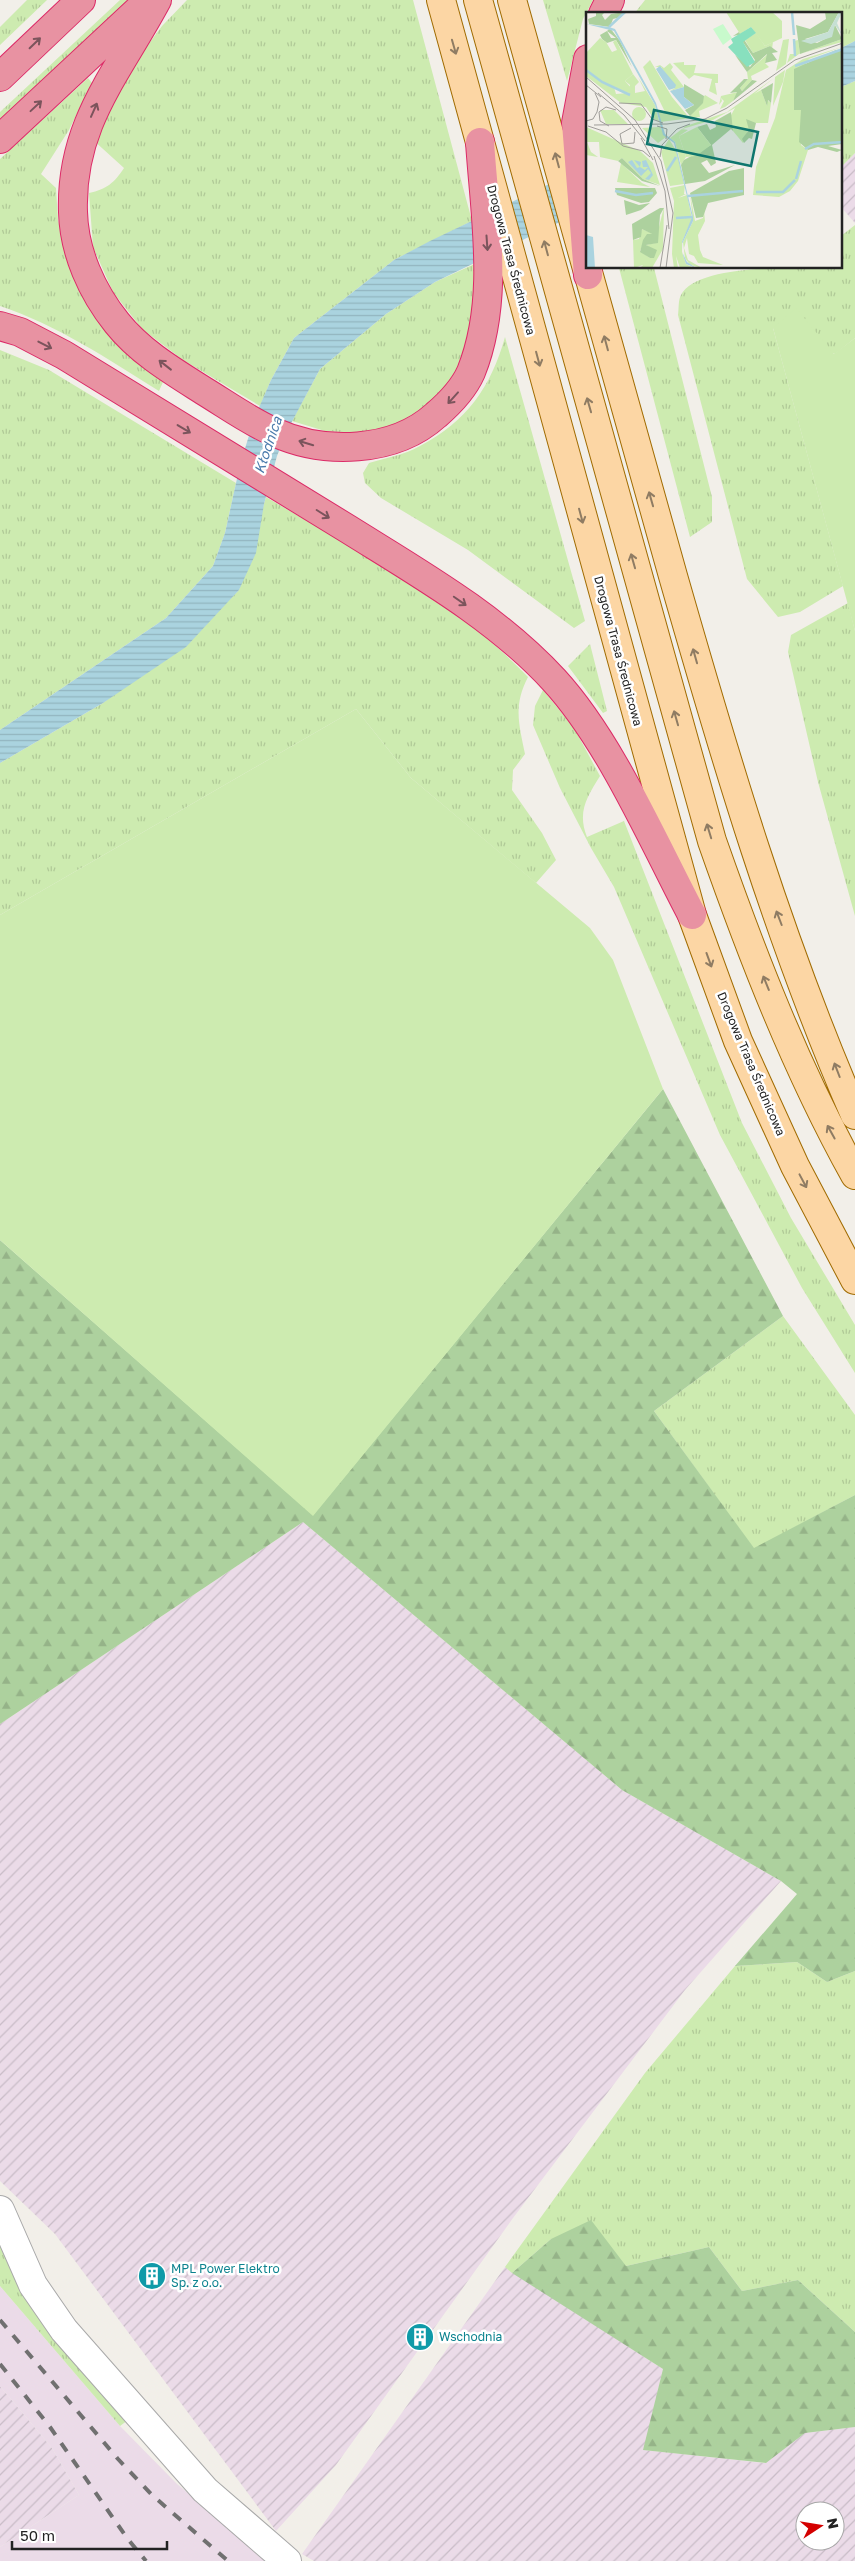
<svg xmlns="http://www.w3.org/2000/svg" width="855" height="2561" font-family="'Golos Text',sans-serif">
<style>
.industrial{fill:url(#industrial-furrows);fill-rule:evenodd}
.railway{fill:#ebdbe8}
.grass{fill:url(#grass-tufts)}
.forest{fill:url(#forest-firs)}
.garden{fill:#cdebb0}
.water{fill:url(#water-rules)}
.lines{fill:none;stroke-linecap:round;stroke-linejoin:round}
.minor-casing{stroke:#a9a9a9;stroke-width:30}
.major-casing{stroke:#a06b00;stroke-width:30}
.highway-casing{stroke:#dc2a67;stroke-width:30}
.minor{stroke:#fff;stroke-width:28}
.major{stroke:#fcd6a4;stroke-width:28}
.highway{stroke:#e892a2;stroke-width:28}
.rail{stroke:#707070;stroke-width:4;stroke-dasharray:10 10;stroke-linecap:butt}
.oneway{stroke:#7b545c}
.oneway2{stroke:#8f7c63}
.labels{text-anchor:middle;stroke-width:5;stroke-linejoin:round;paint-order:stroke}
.street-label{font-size:12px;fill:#222;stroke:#fff}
.culture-label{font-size:12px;fill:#0d838f;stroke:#fff;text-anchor:start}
.water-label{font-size:14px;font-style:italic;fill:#4a7aab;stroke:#fff}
.inset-river{fill:none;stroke:#aad3df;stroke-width:2.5}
.inset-road{fill:none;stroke:#9f9d99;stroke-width:1}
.view{fill:#0f766e;fill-opacity:0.15;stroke:#0f766e;stroke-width:2.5}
.inset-edge{fill:none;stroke:#222;stroke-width:2.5}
</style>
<defs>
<pattern id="industrial-furrows" width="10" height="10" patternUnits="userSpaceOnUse" patternTransform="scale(1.25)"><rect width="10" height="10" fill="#ebdbe8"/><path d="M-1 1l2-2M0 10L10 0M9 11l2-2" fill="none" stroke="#c9bcc7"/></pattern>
<pattern id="grass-tufts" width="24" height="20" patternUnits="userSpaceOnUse" patternTransform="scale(1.25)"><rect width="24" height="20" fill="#cdebb0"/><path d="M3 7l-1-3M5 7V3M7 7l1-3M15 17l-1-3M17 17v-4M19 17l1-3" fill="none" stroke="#b0c997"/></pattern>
<pattern id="forest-firs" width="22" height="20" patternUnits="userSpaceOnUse" patternTransform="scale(1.25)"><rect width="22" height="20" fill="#add19e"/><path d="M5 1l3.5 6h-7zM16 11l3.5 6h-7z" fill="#95b388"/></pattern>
<pattern id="water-rules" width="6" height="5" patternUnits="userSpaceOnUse" patternTransform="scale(1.25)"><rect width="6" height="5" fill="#aad3df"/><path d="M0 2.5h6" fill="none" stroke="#92b5bf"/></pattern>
</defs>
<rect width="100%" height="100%" fill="#f2efe9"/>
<path class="industrial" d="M 855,153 L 855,223 L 841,207 L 841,167 Z
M 303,1522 L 622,1790 L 781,1881 L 685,1990 L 513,2218 L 336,2465 L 276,2531 L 55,2234 L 0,2181 L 0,1724 Z
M 505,2267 L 663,2369 L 644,2450 L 765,2463 L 805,2433 L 855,2427 L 855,2561 L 314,2561 L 302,2554 ZM 805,2511 L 835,2511 L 835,2541 L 805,2541 Z
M 0,2386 L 52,2448 L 79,2495 L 0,2547 Z"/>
<path class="railway" d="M 0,2286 L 120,2426 L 177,2484 L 269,2561 L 0,2561 L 0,2547 L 79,2495 L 52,2448 L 0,2386 Z"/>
<path class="grass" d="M 27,0 L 47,0 L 0,45 L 0,27 Z
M 120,0 L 132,0 L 0,123 L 0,112 Z
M 187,0 L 413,0 L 472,221 L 394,260 L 294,338 L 271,380 L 260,406 L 183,360 L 142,329 L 113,292 L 93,247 L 89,193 C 107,189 114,183 124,168 L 92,139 L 127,73 L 162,26 Z
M 543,0 L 593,0 L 583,19 L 567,81 Z
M 645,0 L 855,0 L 855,41 L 841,48 L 841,14 L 634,14 Z
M 88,78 L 92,83 L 69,130 L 41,174 L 56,188 L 58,220 L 68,264 L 90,307 L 119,347 L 163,382 L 159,391 C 108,359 57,325 0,306 L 0,159 Z
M 855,81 L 855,153 L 841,167 L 841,87 Z
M 855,225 L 855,338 L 835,354 L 773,328 L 843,586 L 800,612 L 778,617 L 747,579 L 678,315 C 679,309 678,300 681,295 C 698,262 808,268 841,268 L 841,236 Z
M 479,262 L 469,354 L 451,384 L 427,409 L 392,426 L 359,433 L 325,431 L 292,421 L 320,369 L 386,314 L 435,282 Z
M 619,268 L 654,268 L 712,497 L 712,522 L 690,537 Z
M 505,337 L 585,621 L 574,628 L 468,550 L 381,498 L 365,483 L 363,473 L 369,463 C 385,458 405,455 420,446 C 467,421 491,387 505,337 Z
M 0,350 L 49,370 L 236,483 L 225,533 L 213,566 L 166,618 L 0,730 Z
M 266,497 C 357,551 455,600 528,677 C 513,706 519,724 525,754 L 513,770 L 512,790 L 542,833 L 556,860 L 536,883 L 411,778 L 356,709 L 0,915 L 0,763 L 103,703 L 212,616 L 239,590 Z
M 848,603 L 855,631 L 855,916 L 818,782 L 788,652 L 791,635 Z
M 590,644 L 607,711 L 603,713 L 568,666 Z
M 543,690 L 574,728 L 600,776 C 587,797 577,812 587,837 L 624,821 L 742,1123 L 791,1218 L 855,1325 L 855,1373 L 802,1288 L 720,1135 L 614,887 L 591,848 L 560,788 L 533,725 L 535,706 Z
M 783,1316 L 855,1415 L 855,1495 L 754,1549 L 654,1411 Z
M 797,1962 L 827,1982 L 855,1971 L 855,2332 L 798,2280 L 742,2291 L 709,2247 L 626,2266 L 551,2239 L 512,2273 L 505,2267 L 645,2073 L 735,1966 Z
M 0,2245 L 19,2278 L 33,2311 L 119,2407 L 128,2420 L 120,2426 L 0,2286 Z"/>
<path class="forest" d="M 663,1089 L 783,1316 L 654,1411 L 754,1548 L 855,1495 L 855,1971 L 827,1982 L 797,1962 L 735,1966 L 797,1894 L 781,1881 L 622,1790 L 303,1522 L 0,1724 L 0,1240 L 313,1515 Z
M 591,2220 L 626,2266 L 709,2247 L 742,2291 L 798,2280 L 855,2332 L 855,2427 L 805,2433 L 766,2463 L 643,2450 L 663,2369 L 512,2273 L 551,2239 Z"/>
<path class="garden" d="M 796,308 L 834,354 L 855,338 L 855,631 L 773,328 Z
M 356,709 L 411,778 L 590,928 L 613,960 L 663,1089 L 313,1516 L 0,1240 L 0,915 Z"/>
<path class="water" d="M 855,41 L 855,81 L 841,87 L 841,48 Z
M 587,166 L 587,209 L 435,282 L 386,314 L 320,369 L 287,431 L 277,456 L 264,504 L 256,553 L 239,590 L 186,647 L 103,703 L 0,763 L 0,730 L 166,618 L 213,566 L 225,533 L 240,465 L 254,419 L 271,380 L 294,338 L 394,260 L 430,241 Z"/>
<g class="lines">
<defs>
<path id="minor" d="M 0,2210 L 33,2285 L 64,2330 L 205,2490 L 287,2561"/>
<path id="major" d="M 441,0 L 692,915 L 738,1041 L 795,1166 L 855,1280
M 478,0 L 712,841 C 752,955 796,1069 855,1175
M 512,0 C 566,192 618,385 673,576 C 725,758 779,941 855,1115"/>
<path id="highway" d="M 157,0 C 118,73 70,124 73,212 C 74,252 92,292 117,323 C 140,352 174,372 204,391 C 227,405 249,421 274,432 C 324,455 394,453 436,415 C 450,403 463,390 471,372 C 500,300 485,218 480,142
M 603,14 L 610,0
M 588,59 L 576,123 L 588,275
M 0,77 L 81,0
M 0,139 L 149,0
M 0,326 L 20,332 L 64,355 C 159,413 254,471 348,529 C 420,574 496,617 554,680 C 610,741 653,841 692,915"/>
</defs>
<use href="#minor" class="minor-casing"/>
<use href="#major" class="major-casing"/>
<use href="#highway" class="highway-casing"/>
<use href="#minor" class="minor"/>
<use href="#major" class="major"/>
<use href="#highway" class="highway"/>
<path class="rail" d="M 0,2320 L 118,2459 L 152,2495 L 228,2561
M 0,2364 L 50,2427 L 127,2538 L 146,2561"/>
</g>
<defs><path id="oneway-shaft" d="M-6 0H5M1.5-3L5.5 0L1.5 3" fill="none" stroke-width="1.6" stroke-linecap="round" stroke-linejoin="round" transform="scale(1.25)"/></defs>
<g class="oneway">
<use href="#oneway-shaft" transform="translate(35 43) rotate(-44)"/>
<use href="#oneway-shaft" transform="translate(36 106) rotate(-43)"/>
<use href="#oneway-shaft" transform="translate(94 110) rotate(-66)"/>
<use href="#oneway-shaft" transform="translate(487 243) rotate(86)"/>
<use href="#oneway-shaft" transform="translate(45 345) rotate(27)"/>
<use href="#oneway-shaft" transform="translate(165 365) rotate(-142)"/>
<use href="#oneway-shaft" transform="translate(453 398) rotate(132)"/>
<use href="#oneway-shaft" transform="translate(184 429) rotate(31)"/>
<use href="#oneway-shaft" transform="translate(306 443) rotate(-163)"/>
<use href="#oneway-shaft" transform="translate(323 514) rotate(32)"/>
<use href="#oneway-shaft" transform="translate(460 601) rotate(35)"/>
</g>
<g class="oneway2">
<use href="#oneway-shaft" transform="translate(454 47) rotate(74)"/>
<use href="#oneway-shaft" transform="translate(557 160) rotate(-105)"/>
<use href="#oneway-shaft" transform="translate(546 248) rotate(-105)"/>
<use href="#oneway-shaft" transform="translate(606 343) rotate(-105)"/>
<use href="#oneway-shaft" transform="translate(538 359) rotate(75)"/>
<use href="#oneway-shaft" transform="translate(589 405) rotate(-106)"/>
<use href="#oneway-shaft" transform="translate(651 499) rotate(-106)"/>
<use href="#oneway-shaft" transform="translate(581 516) rotate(75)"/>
<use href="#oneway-shaft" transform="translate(633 561) rotate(-106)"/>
<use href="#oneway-shaft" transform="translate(695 656) rotate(-106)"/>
<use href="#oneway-shaft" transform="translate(676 718) rotate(-106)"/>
<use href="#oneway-shaft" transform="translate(709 831) rotate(-107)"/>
<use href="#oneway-shaft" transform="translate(779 918) rotate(-111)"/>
<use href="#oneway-shaft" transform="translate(709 960) rotate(70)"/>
<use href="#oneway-shaft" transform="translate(766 983) rotate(-112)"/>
<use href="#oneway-shaft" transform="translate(837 1070) rotate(-111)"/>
<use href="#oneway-shaft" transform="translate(831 1132) rotate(-119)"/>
<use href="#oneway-shaft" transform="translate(803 1181) rotate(62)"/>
</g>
<defs>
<symbol id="building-disc" viewBox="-11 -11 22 22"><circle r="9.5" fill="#0f9aa8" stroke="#fff"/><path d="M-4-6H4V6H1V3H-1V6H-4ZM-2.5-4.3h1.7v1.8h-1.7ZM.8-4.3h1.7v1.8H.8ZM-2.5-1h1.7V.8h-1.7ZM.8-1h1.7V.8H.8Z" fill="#fff"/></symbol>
</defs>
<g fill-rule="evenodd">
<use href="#building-disc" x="136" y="2260" width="32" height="32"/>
<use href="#building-disc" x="404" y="2321" width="32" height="32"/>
</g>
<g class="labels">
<g class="street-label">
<text transform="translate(511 260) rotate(75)" y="4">Drogowa Trasa Średnicowa</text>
<text transform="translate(618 651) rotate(75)" y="4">Drogowa Trasa Średnicowa</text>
<text transform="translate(751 1064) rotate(67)" y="4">Drogowa Trasa Średnicowa</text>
</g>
<g class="culture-label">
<text x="171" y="2273">MPL Power Elektro<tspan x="171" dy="14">Sp. z o.o.</tspan></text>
<text x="439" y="2341">Wschodnia</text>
</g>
<g class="water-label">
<text transform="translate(268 445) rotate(-71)" y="5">Kłodnica</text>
</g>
</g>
<g transform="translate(586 12)">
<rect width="256" height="256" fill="#f2efe9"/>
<path d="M 170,21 L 179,34 L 187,30 L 186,37 L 184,34 L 167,41 L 159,28 ZM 203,27 L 200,52 L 190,59 L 197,28 ZM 256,27 L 256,30 L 213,42 L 201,51 L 204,42 L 208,42 L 208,29 L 212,28 L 214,42 ZM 256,35 L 223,47 L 208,70 L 208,97 L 215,97 L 215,133 L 222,138 L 212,169 L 204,179 L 193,185 L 167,183 L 170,155 L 189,106 L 200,58 L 217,47 ZM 182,42 L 179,51 L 183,55 L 165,64 L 166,68 L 156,79 L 154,76 L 162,67 L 161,60 ZM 98,50 L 98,53 L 110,53 L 108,61 L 132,62 L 132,71 L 129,71 L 131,83 L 123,79 L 126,67 L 108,63 L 103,67 L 87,51 ZM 84,51 L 87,55 L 85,58 L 98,75 L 84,79 L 89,76 L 75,55 L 69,55 L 74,53 L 78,56 ZM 0,57 L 28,75 L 30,82 L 42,81 L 44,73 L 39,69 L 47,62 L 53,70 L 49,74 L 49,81 L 59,79 L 52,65 L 69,93 L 73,109 L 68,107 L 60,95 L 35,91 L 0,64 ZM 199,58 L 197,70 L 187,94 L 189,65 ZM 188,66 L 168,82 L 175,78 L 181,94 L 181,88 L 185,91 L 182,111 L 165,111 L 157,131 L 147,119 L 144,105 L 149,96 L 127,108 L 96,117 L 102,118 L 93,124 L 100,145 L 95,153 L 89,130 L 84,126 L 100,114 L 141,100 ZM 152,80 L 147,89 L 139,95 L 119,103 L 134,97 L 138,89 L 135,86 L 136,89 L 133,93 L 135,84 ZM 119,83 L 132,91 L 113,99 L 114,105 L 74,110 L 72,98 L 104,104 ZM46 102a7 7 0 1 1 14 0a7 7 0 1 1-14 0ZM 14,98 L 28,98 L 42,112 L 20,112 ZM 0,115 L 54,139 L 67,151 L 74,173 L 57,167 L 36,146 L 32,149 L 14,145 L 13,130 L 1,130 L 5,140 L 12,145 L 0,143 ZM 74,115 L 80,125 L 72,131 L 56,116 ZM 83,127 L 91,140 L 98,172 L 84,174 L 75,140 ZM 35,151 L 56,171 L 64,175 L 31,170 ZM 99,173 L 98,182 L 100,182 L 92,186 L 101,183 L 106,207 L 96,230 L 96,240 L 100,252 L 108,256 L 94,256 L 90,244 L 92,256 L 88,256 L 86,242 L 88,189 L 84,176 ZM 104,181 L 109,209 L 117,206 L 118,199 L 119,209 L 112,223 L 114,238 L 117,245 L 137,253 L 112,251 L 108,244 L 103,242 L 101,226 L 98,236 L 102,248 L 116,256 L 104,253 L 99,246 L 97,230 L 107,209 ZM 78,195 L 77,237 L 66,256 L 54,256 L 57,253 L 48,256 L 47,228 L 53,227 L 56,217 L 67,222 L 59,227 L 54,239 L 64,246 L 68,238 L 60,233 L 69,231 Z" fill="#cdebb0"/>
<path d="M 10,0 L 19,0 L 16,3 L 19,8 L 25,2 L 39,0 L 35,5 L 27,7 L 24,15 L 3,12 L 2,7 L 10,4 ZM 239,0 L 253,0 L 242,20 L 219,27 L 231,31 L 241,26 L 249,13 L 256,27 L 214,42 L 210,13 L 224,17 L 240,7 ZM 24,16 L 34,29 L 46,55 L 30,28 L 21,31 L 16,27 L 14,23 L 21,19 L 25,26 L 30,26 L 21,19 ZM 153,20 L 167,41 L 184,34 L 192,40 L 186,41 L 191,48 L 179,51 L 181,42 L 161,60 L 149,43 L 164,55 L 169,48 L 152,23 L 147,24 ZM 250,38 L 256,38 L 256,132 L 242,134 L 256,138 L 251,140 L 232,135 L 222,138 L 213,130 L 215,98 L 208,98 L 208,57 ZM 158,67 L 162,67 L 154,76 L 156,79 L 166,68 L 171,69 L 147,89 L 151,80 L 144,81 ZM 187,71 L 185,91 L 182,88 L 181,94 L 175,78 ZM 98,72 L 118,84 L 117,91 L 104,104 L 99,98 L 108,93 L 98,85 ZM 145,100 L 147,119 L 145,117 L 126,133 L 130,151 L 125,154 L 121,148 L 115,151 L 123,161 L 149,153 L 119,169 L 99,172 L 95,153 L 98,148 L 125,133 L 111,115 L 121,112 L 124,118 L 130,115 L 129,109 ZM 160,107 L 170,111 L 166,127 L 163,126 L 158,131 L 156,127 L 163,118 ZM 36,146 L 57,167 L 74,174 L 56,169 L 32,149 ZM 158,156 L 158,183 L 122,191 L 117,205 L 110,206 L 104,181 L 143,159 ZM 29,176 L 69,176 L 71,181 L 63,190 L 55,191 L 31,183 ZM 38,188 L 53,193 L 64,191 L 55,198 L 40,203 ZM 74,196 L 78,196 L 74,203 L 72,231 L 60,233 L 71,238 L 68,246 L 64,246 L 54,240 L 57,228 L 61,222 L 66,222 L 56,217 L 55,225 L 47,228 L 46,212 Z" fill="#add19e"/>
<path d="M 253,0 L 256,0 L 251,11 L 256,23 L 249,13 L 246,25 L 225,32 L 215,29 L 242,20 Z" fill="#c6e0d4"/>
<path d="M 137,12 L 146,26 L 137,33 L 127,17 Z" fill="#c8facc"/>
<path d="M 140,0 L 186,0 L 196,9 L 196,26 L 179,34 L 165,15 L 154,22 ZM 14,26 L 20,30 L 26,40 L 31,38 L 27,30 L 30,28 L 47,62 L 39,69 L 46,77 L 42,81 L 17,70 L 0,57 L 0,41 ZM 64,48 L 86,85 L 101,103 L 81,104 L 57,55 ZM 111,115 L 125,133 L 110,144 L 100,145 L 93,124 Z" fill="#cdebb0"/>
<path d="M 165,15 L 170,21 L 157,30 L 169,50 L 161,55 L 142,35 L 147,31 L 145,27 Z" fill="#88e0be"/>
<path d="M 0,12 L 23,15 L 29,17 L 70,91 L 79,122 L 89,130 L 107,205 L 107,209 L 96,232 L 97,242 L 101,250 L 110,256 L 100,252 L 97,243 L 96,230 L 106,205 L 88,131 L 77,123 L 69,93 L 28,19 ZM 74,54 L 90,73 L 89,76 L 83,78 L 70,57 ZM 98,75 L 98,85 L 108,93 L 99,97 L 84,79 ZM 46,148 L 51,156 L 54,155 L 48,148 L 55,150 L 54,155 L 59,158 L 62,155 L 57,155 L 56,149 L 60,148 L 67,163 L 63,168 L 59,167 L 65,161 L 62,157 L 55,164 L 42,150 ZM 0,223 L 7,225 L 9,256 L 0,256 Z" fill="#aad3df"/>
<path class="inset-river" d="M 206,0 L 208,23M 23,15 L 39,0M 208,27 L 209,44M 209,54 L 257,37M 0,58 L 16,70 L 44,83M 219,137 L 228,132 L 257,130M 81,159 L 90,145M 210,167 L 215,149M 29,179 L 50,183 L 67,181M 170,180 L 197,180 L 209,168M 102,184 L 157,179M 90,206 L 106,205"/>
<path class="inset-road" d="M 0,65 L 49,108 L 75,149 L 87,201 L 80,256M 0,73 L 15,85M 12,81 L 38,103 L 59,129M 33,91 L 55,92 L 66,107 L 77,111M 0,109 L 7,107 L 11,100 L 13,90 L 9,81M 8,113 L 81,112 L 119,107 L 141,96 L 209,48 L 257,31M 2,114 L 20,120 L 37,134 L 57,139 L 64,145M 23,114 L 14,109 L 13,100 L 20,95 L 30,98M 71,114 L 81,117 L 80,127M 45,116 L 34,122 L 36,132 L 48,131 L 49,120M 55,126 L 67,148M 68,144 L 79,179 L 83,217M 74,145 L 76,133 L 91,117 L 104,112M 74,256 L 81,213"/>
<path class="view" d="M 68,98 L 172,120 L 165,154 L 61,132 Z"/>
<rect width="256" height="256" class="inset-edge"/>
</g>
<g transform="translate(820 2526) rotate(78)"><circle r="24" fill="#ffffff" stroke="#a7a7a7"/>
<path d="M0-4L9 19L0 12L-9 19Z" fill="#d40000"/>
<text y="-8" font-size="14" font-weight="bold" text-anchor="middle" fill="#222222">N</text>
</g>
<path d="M12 2541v8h155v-8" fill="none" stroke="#222222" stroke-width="2.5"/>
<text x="20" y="2541" font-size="15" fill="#222222" stroke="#ffffff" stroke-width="4" paint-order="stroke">50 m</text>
</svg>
